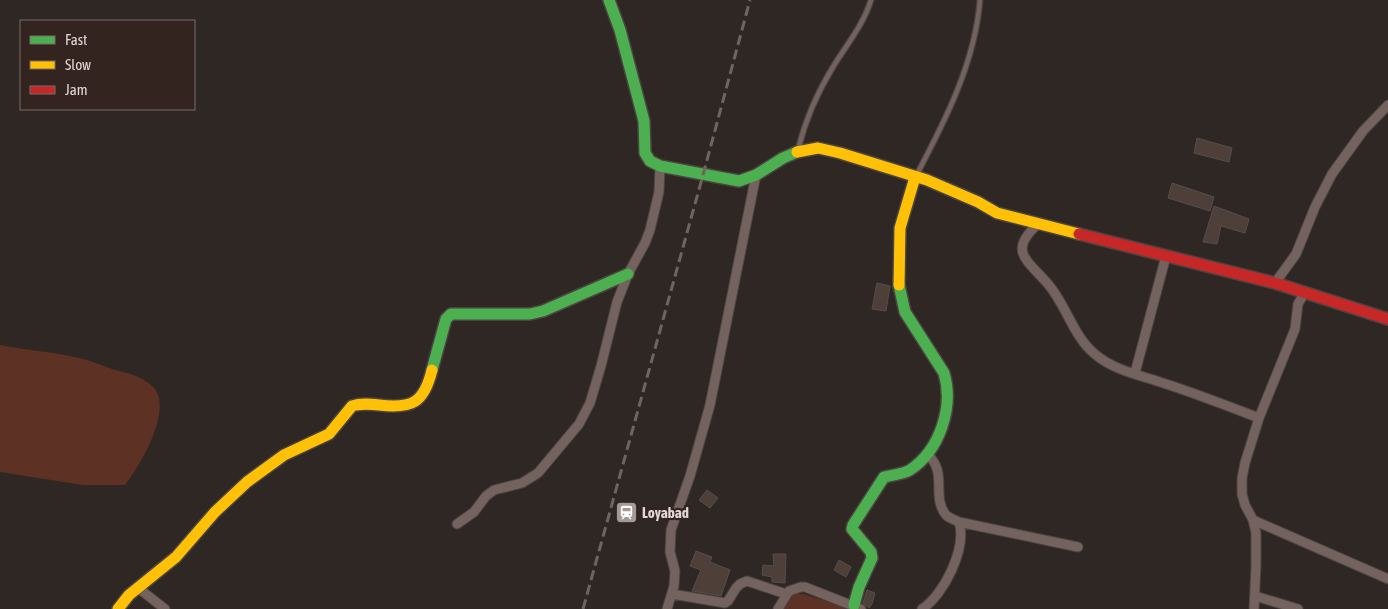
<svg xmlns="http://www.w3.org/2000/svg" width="1388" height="609" font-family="'Asap Condensed',sans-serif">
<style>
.green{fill:#5d3124}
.building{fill:#4e3f39;stroke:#554e4b}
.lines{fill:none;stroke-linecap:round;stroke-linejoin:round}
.lane-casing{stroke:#4b4441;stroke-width:7}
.street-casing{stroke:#4b4441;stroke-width:11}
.fast-casing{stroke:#4b4441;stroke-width:14}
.slow-casing{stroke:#4b4441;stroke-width:14}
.jam-casing{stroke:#4b4441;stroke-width:14}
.lane{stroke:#73625e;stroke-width:4.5}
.street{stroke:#73625e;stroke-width:9}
.fast{stroke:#4caf50;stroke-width:11}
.slow{stroke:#ffc107;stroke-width:11}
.jam{stroke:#c62828;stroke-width:11}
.rail{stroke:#706461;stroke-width:3;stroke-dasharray:10 5;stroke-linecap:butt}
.labels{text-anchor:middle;stroke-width:4.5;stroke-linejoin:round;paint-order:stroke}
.poi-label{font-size:15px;font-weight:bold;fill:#e1d7d4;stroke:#332420;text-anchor:start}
</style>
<rect width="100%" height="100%" fill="#2f2724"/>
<path class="green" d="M 0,345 C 29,351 59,352 87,360 C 96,363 104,366 112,369 C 127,373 143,376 154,388 C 173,410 140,466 125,485 L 83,485 L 0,472 Z
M 789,594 L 804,594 L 844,607 L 845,609 L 783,609 Z"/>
<path class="building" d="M 1197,138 L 1232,148 L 1229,162 L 1194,153 Z
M 1172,183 L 1214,197 L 1210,211 L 1168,198 Z
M 1214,206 L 1249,219 L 1245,233 L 1221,226 L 1217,244 L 1203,242 Z
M 877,283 L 890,286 L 886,311 L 872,309 Z
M 707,490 L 718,498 L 710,508 L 699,500 Z
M 696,551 L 712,557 L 710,562 L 730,570 L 721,596 L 692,591 L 701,570 L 690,566 Z
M 773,554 L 786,554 L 785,583 L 772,582 L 772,577 L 762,575 L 763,565 L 774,566 Z
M 839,560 L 851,567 L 846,577 L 834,570 Z
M 867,590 L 875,593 L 872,604 L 869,608 L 863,603 Z"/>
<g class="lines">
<defs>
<path id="lane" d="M 798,150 C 805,121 817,93 833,67 C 846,45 863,26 871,0
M 916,176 C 945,121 975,63 980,0"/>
<path id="street" d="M 1038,224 C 1008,251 1026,259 1048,284 C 1067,306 1073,337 1096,355 C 1115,371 1144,376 1166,384 C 1197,394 1228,406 1259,418
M 1275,283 L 1296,254 L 1315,207 L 1332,174 L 1363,131 L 1388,105
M 1135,373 L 1166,256
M 1253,520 L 1388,579
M 959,522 L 1078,547
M 457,524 L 474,512 L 486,496 L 494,490 L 522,483 L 538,473 L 579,424 L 590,403 L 601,366 L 617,302 L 628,274 L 645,243 L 650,230 L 659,192 L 660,166
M 137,587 L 165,609
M 672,594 L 725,603 L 728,601 L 736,588 L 740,584 L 747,581 L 786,594
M 1255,596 L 1298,609
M 667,609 L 674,586 L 675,571 L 670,552 L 671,530 L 690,476 L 710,405 L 756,175
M 778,609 L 789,591 L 801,587 L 805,587 L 861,609
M 922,609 C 944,595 967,548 959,522 C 955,520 949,518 946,515 C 931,497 948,473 928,455
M 1254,609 L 1256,565 L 1256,533 L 1253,520 L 1245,505 L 1242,494 L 1242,478 L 1245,463 L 1259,418 L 1295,329 L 1298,304 L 1305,292"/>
<path id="fast" d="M 609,0 L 620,30 L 644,121 L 645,153 L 650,161 L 660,166 L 739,181 L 756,175 L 783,158 L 797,152
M 432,370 L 446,319 L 451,314 L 530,314 L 543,311 L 628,274
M 854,605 L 859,587 L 872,558 L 871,552 L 852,529 L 853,525 L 884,477 C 892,475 904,474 910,470 C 940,450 954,407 944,373 L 905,312 L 899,285"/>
<path id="slow" d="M 797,152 L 818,148 L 840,153 L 927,180 L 978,202 L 997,213 L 1079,234
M 899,285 L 900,228 L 915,177
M 118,609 L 129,595 L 176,557 L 215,512 L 247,482 L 284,455 L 329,434 L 352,406 C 361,403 370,404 379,405 C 412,409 424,403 432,370"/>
<path id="jam" d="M 1079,234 L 1275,283 L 1388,319"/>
</defs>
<use href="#lane" class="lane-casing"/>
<use href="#street" class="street-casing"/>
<use href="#fast" class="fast-casing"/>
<use href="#slow" class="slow-casing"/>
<use href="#jam" class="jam-casing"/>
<use href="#lane" class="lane"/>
<use href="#street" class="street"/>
<use href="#fast" class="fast"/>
<use href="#slow" class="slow"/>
<use href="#jam" class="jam"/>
<path class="rail" d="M 583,609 L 703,175 L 750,0"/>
</g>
<defs>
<symbol id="station-square" viewBox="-11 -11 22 22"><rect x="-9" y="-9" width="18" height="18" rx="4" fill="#a39996" stroke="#332420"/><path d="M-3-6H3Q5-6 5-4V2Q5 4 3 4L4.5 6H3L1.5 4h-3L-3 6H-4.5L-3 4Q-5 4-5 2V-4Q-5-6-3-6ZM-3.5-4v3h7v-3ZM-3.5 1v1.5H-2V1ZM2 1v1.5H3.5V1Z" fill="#fff"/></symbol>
</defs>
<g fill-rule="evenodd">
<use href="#station-square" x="614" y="500" width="25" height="25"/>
</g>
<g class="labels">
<g class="poi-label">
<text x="642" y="518">Loyabad</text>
</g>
</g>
<rect x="20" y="20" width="175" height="90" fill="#332420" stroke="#796c68"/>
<rect x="30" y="36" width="25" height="8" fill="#4caf50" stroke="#796c68"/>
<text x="65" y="45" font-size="15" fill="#e1d7d4">Fast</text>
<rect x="30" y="61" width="25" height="8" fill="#ffc107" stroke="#796c68"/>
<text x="65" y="70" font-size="15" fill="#e1d7d4">Slow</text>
<rect x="30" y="86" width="25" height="8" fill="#c62828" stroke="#796c68"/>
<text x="65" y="95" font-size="15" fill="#e1d7d4">Jam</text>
</svg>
